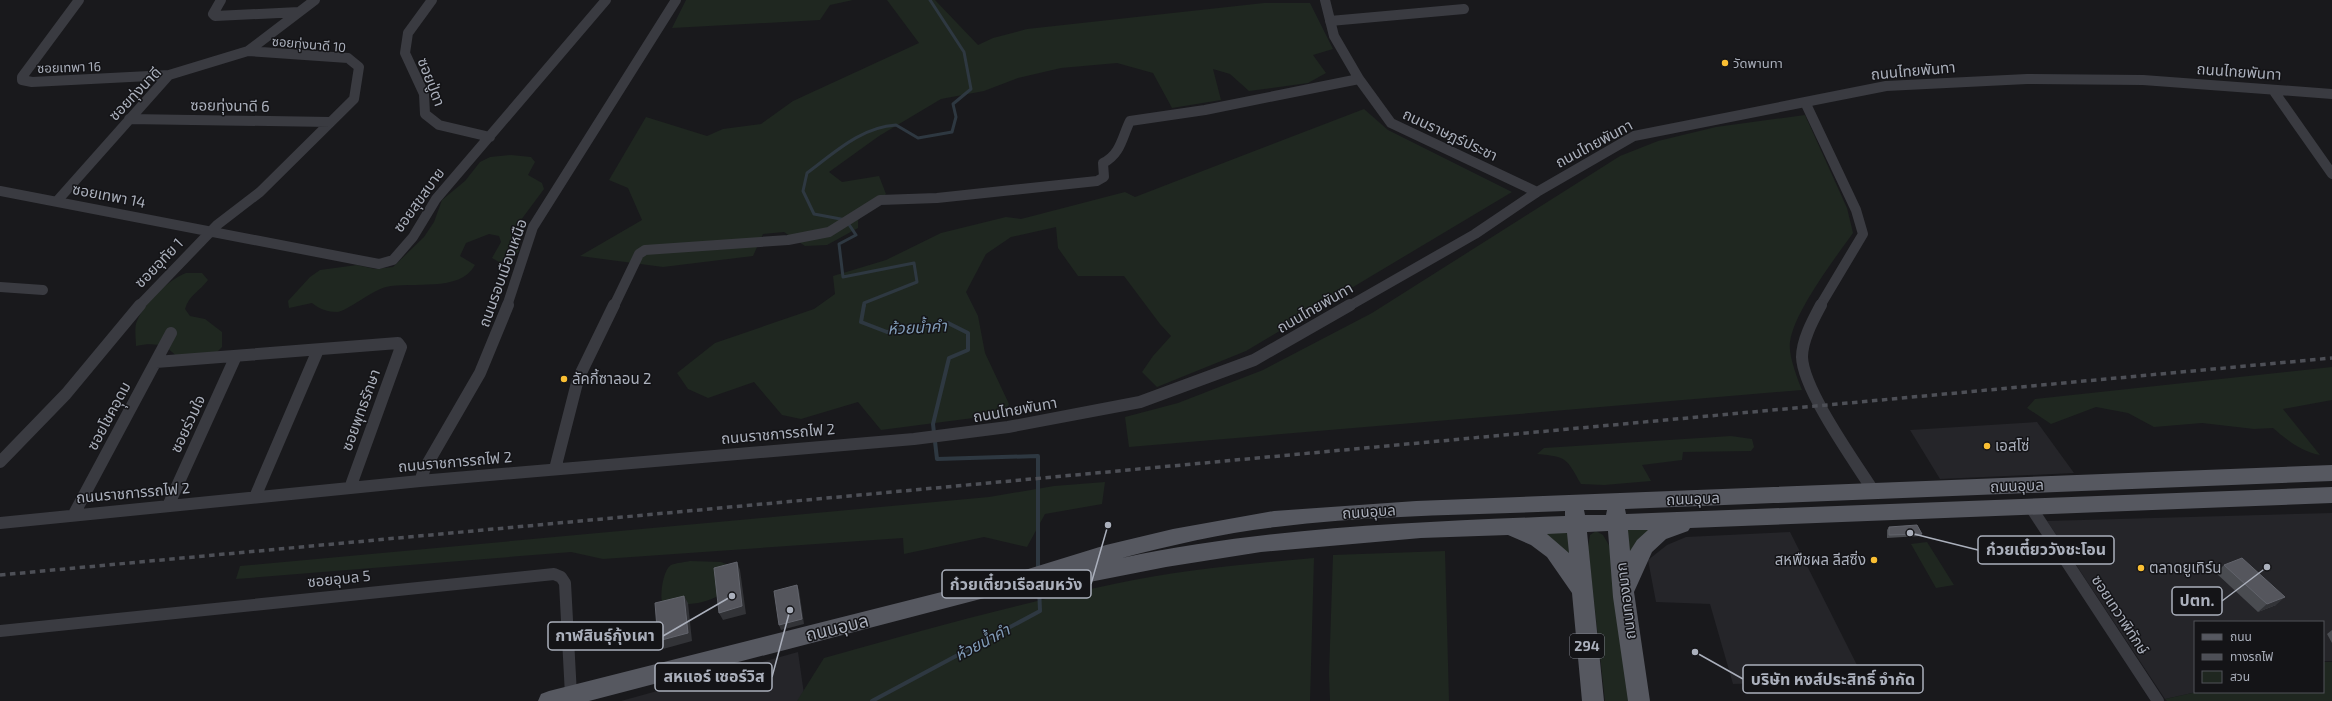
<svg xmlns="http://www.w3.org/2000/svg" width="2332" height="701" font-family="'Exo 2','Noto Sans Thai',sans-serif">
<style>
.built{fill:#252529}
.green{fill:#1f2720}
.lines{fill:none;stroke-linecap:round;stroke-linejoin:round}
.stream-far1{stroke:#2e3841;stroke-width:3}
.stream{stroke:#2e3841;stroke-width:4}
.street-far1{stroke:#3a3b41;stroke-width:10}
.street{stroke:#3a3b41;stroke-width:12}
.primary{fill:#565860;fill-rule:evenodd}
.rail{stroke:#4d4f56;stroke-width:3.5;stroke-dasharray:5.5 4.5;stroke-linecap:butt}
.wall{fill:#4a4c51}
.shaded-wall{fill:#323337}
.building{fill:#55565d;stroke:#62646c}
.poi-dot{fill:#fabf33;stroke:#141417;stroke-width:1.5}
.labels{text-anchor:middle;stroke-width:3;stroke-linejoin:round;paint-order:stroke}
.far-street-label{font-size:13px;fill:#abb0bc;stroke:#141417}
.far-poi-label{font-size:13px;fill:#abb0bc;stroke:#141417;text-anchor:start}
.shield{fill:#141417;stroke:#7e818a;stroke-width:1}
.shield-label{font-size:14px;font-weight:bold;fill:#abb0bc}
.street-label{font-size:15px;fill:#abb0bc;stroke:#141417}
.poi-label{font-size:15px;fill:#abb0bc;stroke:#141417;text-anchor:start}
.water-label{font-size:16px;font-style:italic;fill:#819cb8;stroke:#141417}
.near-street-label{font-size:18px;fill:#abb0bc;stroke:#141417}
.leader{fill:none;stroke:#abb0bc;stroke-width:1.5}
.callout-dot{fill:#abb0bc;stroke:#141417;stroke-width:1.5}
.callout{fill:#141417;stroke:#abb0bc;stroke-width:1.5}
.callout-label{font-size:16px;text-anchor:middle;font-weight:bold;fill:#abb0bc}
</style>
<rect width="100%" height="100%" fill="#19191c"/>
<path class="built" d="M 2037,422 L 2074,473 L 1940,479 L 1910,430 Z
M 2332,513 L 2332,661 L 2323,661 L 2323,622 L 2195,622 L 2195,692 L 2197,692 L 2165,699 L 2047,521 Z
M 1790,532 L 1864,679 L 1733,684 L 1710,604 L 1656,602 L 1648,560 L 1667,545 L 1686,537 Z
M 798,652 L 805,701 L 621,701 Z"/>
<path class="green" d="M 686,0 L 853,0 L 830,5 L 820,20 L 672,28 Z
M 887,0 L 935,0 L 978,45 L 993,38 L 1027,29 L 1264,3 L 1310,3 L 1333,49 L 1313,55 L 1326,73 L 1308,83 L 1249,91 L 1230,74 L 1213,69 L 1221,100 L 1172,108 L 1153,73 L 1117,63 L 1061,68 L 1018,78 L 984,91 L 941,99 L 879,136 L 829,172 L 842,182 L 879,176 L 886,194 L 858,220 L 858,228 L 827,245 L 805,246 L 784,232 L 763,234 L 753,256 L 663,267 L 580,256 L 642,220 L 628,188 L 609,180 L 646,117 L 707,136 L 723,129 L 761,124 L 793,101 L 919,43 Z
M 1364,109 L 1388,130 L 1512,192 L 1246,351 L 1157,387 L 1142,372 L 1153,356 L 1171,336 L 1160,324 L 1124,276 L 1078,276 L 1058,248 L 1056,227 L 1011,237 L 986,254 L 966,292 L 978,316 L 985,353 L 1009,404 L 1004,414 L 881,430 L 858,402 L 801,419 L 782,415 L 754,382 L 708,398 L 688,389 L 677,373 L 715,343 L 814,309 L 835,294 L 833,276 L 886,260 L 941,233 L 1006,217 L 1021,219 L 1125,192 L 1135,197 Z
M 1805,115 L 1847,208 L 1853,233 C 1835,258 1794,312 1790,342 C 1788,354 1797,378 1802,390 L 1129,447 L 1125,417 L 1178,403 L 1263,370 L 1372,313 L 1620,156 L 1658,141 L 1716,127 Z
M 511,155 L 531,157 L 535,162 L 528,175 L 542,183 L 544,189 L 518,224 L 519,251 L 512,259 L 499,262 L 492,258 L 501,242 L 499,236 L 489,234 L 466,243 L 460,256 L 475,265 C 460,293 412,281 386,287 C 372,290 346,312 337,312 C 328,312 319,309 312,303 L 289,308 L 288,301 L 310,277 L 320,270 L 357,265 L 375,269 L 393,267 L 424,237 L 434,222 L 442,200 L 465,181 L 480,162 L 490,157 Z
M 186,273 L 202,273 L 208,280 C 200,291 189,295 185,309 L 190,316 L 205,319 L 222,332 L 222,347 L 213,356 L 176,356 C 164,343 152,343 136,346 C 136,339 134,327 137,321 C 145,302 168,280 186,273 Z
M 2332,367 L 2332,400 L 2283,409 L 2320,455 C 2301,451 2288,441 2273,428 L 2254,429 L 2202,423 L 2154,427 L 2128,413 L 2096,407 L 2051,424 L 2027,408 L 2035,399 Z
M 1731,436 L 1752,439 L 1754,447 L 1751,451 L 1683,452 L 1682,460 L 1642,465 L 1651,481 L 1604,485 L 1581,484 C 1566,458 1568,457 1537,454 L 1544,448 Z
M 1105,482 L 1102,504 L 1045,514 L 1027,547 L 984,537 L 904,554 L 903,538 L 603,559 L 571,552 L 236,579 L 240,566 L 989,497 L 1054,486 Z
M 1656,527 L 1629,557 L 1624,529 Z
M 1571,530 L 1573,565 L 1529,531 Z
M 1596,531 L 1603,535 L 1610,547 L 1629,701 L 1605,701 L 1588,547 L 1590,535 Z
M 1927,542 L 1954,585 L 1936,588 L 1911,544 Z
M 1445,551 L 1449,701 L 1330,701 L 1329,674 L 1333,555 Z
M 1314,558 L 1310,701 L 797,701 L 824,658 C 920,631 1016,604 1114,584 C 1180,570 1247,564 1314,558 Z
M 690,561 L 721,562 L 726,564 L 727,569 L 720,595 C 700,606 684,605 662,602 C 660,594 663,570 671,565 C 676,563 685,562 690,561 Z
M 2323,662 L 2332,662 L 2332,701 L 2167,701 L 2165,699 L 2197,692 L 2323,692 Z"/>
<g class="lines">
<path class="stream-far1" d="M 864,306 L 864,303 L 917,282 L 914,263 L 843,277 L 839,244 L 856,235 L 846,220 L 814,214 L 803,191 L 807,173 C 834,153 861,127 896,125 L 918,138 L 952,132 L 956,117 L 953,104 L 971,89 L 964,52 L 930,0"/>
<path class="stream" d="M 864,305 L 861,322 L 887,332 L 948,323 L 968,333 L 968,350 L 949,358 L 933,424 L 937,459 L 1038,456 L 1038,569
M 872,701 L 1040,611 L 1039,587"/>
<path class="street-far1" d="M 79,0 L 22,77 L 22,80 L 32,82 L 169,75
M 221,0 L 213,14 L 215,16 L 299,12
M 432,0 L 408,33 L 405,53 L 424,94 L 425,114 L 439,125 L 490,137
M 1325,0 L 1334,36 L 1359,79 L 1391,123 L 1537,192
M 1330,21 L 1464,9
M 2273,90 L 2332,174
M 1805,102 L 1856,210 L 1863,234 L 1820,306
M 129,119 L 330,122
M 0,191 L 379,264 L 393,260 L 413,237 L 436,199 L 606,0
M 57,201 L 169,75 L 248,51 L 315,0
M 0,287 L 43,290
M 139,306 L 217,225 L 260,192 L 354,99 L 359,67 L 348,58 L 248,51
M 507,306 L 533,227 L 676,0
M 614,306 L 639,254 L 645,250 L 788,240 L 829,232 L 880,200 L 937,198 L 1097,181 L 1104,177 L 1103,163 C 1121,154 1122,137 1130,121 L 1205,110 L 1359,79
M 1349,306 L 1475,234 L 1537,192 L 1634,136 L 1886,86 L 2027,79 L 2143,80 L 2332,94"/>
<path class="street" d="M 1821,305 C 1813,320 1802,340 1802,357 C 1803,390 1855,462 1874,492
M 156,362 L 398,343 L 401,347 L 350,488
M 0,462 L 66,394 L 140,305
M 555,469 L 578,379 L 614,305
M 420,481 L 425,468 L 480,373 L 508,305
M 255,497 L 318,350
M 168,506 L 236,356
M 2030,506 L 2158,701
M 74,514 L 171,333
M 0,523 L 420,481 L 914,439 L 1008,427 L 1140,402 L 1254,360 L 1350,305
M 0,631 L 554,574 L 561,577 L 565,583 L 571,695"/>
<path class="primary" d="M 2332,465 L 2332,481 L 1625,509 L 1626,514 L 2332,487 L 2332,503 L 1690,528 L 1688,531 L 1666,539 L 1652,552 L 1634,592 L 1650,701 L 1628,701 L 1613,597 L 1608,531 L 1587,532 L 1604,701 L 1582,701 L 1572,593 L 1547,557 L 1531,545 L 1508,535 L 1421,538 L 1261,552 L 1166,567 L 1054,589 L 1038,591 L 1030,586 L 589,701 L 538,701 L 541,694 L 549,691 L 1009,575 L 1106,545 L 1173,529 L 1274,511 L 1416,501 ZM 1584,510 L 1607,510 L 1606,515 L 1585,515 ZM 1565,511 L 1565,516 C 1417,522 1268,527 1122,558 C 1172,545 1224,533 1276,527 C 1371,515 1469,515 1565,511 ZM 1628,530 L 1648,530 L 1637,540 L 1630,551 ZM 1567,533 L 1569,553 L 1547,534 Z"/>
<path class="rail" d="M 0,575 L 2332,358"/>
</g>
<path class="wall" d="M 1889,527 L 1922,534 L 1920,536 L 1887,538 L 1887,530 Z
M 2224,565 L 2276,605 L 2258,612 L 2216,573 Z
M 2332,630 L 2332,643 L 2327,634 Z"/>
<path class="shaded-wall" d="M 737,562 L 740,570 L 746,614 L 723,620 L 719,613 Z
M 797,585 L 799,590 L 804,624 L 781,630 L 779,625 Z
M 684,596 L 688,603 L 692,641 L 663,649 L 658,641 Z
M 2285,597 L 2276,605 L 2258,612 L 2267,604 Z"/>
<path class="building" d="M 1917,525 L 1922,534 L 1889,535 L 1889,527 Z
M 2242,558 L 2285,597 L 2267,604 L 2224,565 Z
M 737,562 L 742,606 L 719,613 L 714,568 Z
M 797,585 L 802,619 L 779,625 L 774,591 Z
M 684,596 L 688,633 L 658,641 L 655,603 Z"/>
<g class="poi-dot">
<circle cx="1725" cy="63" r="4"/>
<circle cx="564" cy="379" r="4"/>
<circle cx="1987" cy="446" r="4"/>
<circle cx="1874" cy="560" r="4"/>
<circle cx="2141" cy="568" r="4"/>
</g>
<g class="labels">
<g class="far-street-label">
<text transform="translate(309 44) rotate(5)" y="5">ซอยทุ่งนาดี 10</text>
<text transform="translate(69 67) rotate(-2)" y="5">ซอยเทพา 16</text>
</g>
<g class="far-poi-label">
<text x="1733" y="68">วัดพานทา</text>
</g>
<rect class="shield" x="1570" y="634" width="34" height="24" rx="3"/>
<g class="shield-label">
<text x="1587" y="651">294</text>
</g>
<g class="street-label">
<text transform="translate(1913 71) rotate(-5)" y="5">ถนนไทยพันทา</text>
<text transform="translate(2239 72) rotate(4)" y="5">ถนนไทยพันทา</text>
<text transform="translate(431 82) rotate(69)" y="5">ซอยปู่ตา</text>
<text transform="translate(135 94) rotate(-46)" y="5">ซอยทุ่งนาดี</text>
<text transform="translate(230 106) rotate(1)" y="5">ซอยทุ่งนาดี 6</text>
<text transform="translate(1450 135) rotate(25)" y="5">ถนนราษฎร์ประชา</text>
<text transform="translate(1594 144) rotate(-28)" y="5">ถนนไทยพันทา</text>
<text transform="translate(109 196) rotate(11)" y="5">ซอยเทพา 14</text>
<text transform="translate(419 200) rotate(-54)" y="5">ซอยสุขสบาย</text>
<text transform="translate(159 263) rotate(-46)" y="5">ซอยอุทัย 1</text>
<text transform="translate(503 273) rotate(-70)" y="5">ถนนรอบเมืองเหนือ</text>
<text transform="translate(1315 308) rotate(-30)" y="5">ถนนไทยพันทา</text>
<text transform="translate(361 410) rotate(-70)" y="5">ซอยพุทธรักษา</text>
<text transform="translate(1015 410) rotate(-10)" y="5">ถนนไทยพันทา</text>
<text transform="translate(109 416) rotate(-62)" y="5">ซอยโชคอุุดม</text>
<text transform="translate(188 424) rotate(-65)" y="5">ซอยร่วมใจ</text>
<text transform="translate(778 434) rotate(-5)" y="5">ถนนราชการรถไฟ 2</text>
<text transform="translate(455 462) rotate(-5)" y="5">ถนนราชการรถไฟ 2</text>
<text transform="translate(2017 486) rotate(-2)" y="5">ถนนอุบล</text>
<text transform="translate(133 493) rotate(-5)" y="5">ถนนราชการรถไฟ 2</text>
<text transform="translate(1693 499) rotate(-2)" y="5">ถนนอุบล</text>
<text transform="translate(1369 512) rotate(-4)" y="5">ถนนอุบล</text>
<text transform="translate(339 579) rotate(-6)" y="5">ซอยอุบล 5</text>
<text transform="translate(1626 601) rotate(-97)" y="5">ถนนทองมาก</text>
<text transform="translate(2120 615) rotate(57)" y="5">ซอยเทวาพิทักษ์</text>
</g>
<g class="poi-label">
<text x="572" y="384">ลัคกี้ซาลอน 2</text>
<text x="1995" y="451">เอสโซ่</text>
<text x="1866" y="565" text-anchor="end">สหพืชผล ลีสซิ่ง</text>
<text x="2149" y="573">ตลาดยูเทิร์น</text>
</g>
<g class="water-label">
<text transform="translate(917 327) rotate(-3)" y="6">ห้วยน้ำคำ</text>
<text transform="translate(982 642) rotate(-28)" y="6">ห้วยน้ำคำ</text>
</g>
<g class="near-street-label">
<text transform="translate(837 628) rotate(-14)" y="6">ถนนอุบล</text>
</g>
</g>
<path class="leader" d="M1910 533L1978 550M1108 525L1091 584M2267 567L2222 601M732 596L663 636M790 610L772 677M1695 652L1743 679"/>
<g class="callout-dot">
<circle cx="1910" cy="533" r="4"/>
<circle cx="1108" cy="525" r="4"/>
<circle cx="2267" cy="567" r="4"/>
<circle cx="732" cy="596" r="4"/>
<circle cx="790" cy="610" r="4"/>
<circle cx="1695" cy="652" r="4"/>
</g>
<g class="callout">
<rect x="1978" y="536" width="136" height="28" rx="4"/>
<rect x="942" y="570" width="149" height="28" rx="4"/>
<rect x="2172" y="587" width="50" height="28" rx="4"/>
<rect x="548" y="622" width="115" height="28" rx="4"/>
<rect x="655" y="663" width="117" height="28" rx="4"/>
<rect x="1743" y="665" width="180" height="28" rx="4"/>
</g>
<g class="callout-label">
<text x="2046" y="555">ก๋วยเตี๋ยววังชะโอน</text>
<text x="1016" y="590">ก๋วยเตี๋ยวเรือสมหวัง</text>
<text x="2197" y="606">ปตท.</text>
<text x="605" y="641">กาฬสินธุ์กุ้งเผา</text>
<text x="714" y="682">สหแอร์ เซอร์วิส</text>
<text x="1833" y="685">บริษัท หงส์ประสิทธิ์ จำกัด</text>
</g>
<rect x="2194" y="621" width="130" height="72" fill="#141417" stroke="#505259"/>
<rect x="2202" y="634" width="20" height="6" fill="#565860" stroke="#505259"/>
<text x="2230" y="641" font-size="12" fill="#abb0bc">ถนน</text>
<rect x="2202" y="654" width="20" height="6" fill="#4d4f56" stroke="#505259"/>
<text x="2230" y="661" font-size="12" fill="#abb0bc">ทางรถไฟ</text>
<rect x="2202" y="671" width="20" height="12" fill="#1f2720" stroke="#505259"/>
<text x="2230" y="681" font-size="12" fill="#abb0bc">สวน</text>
</svg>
